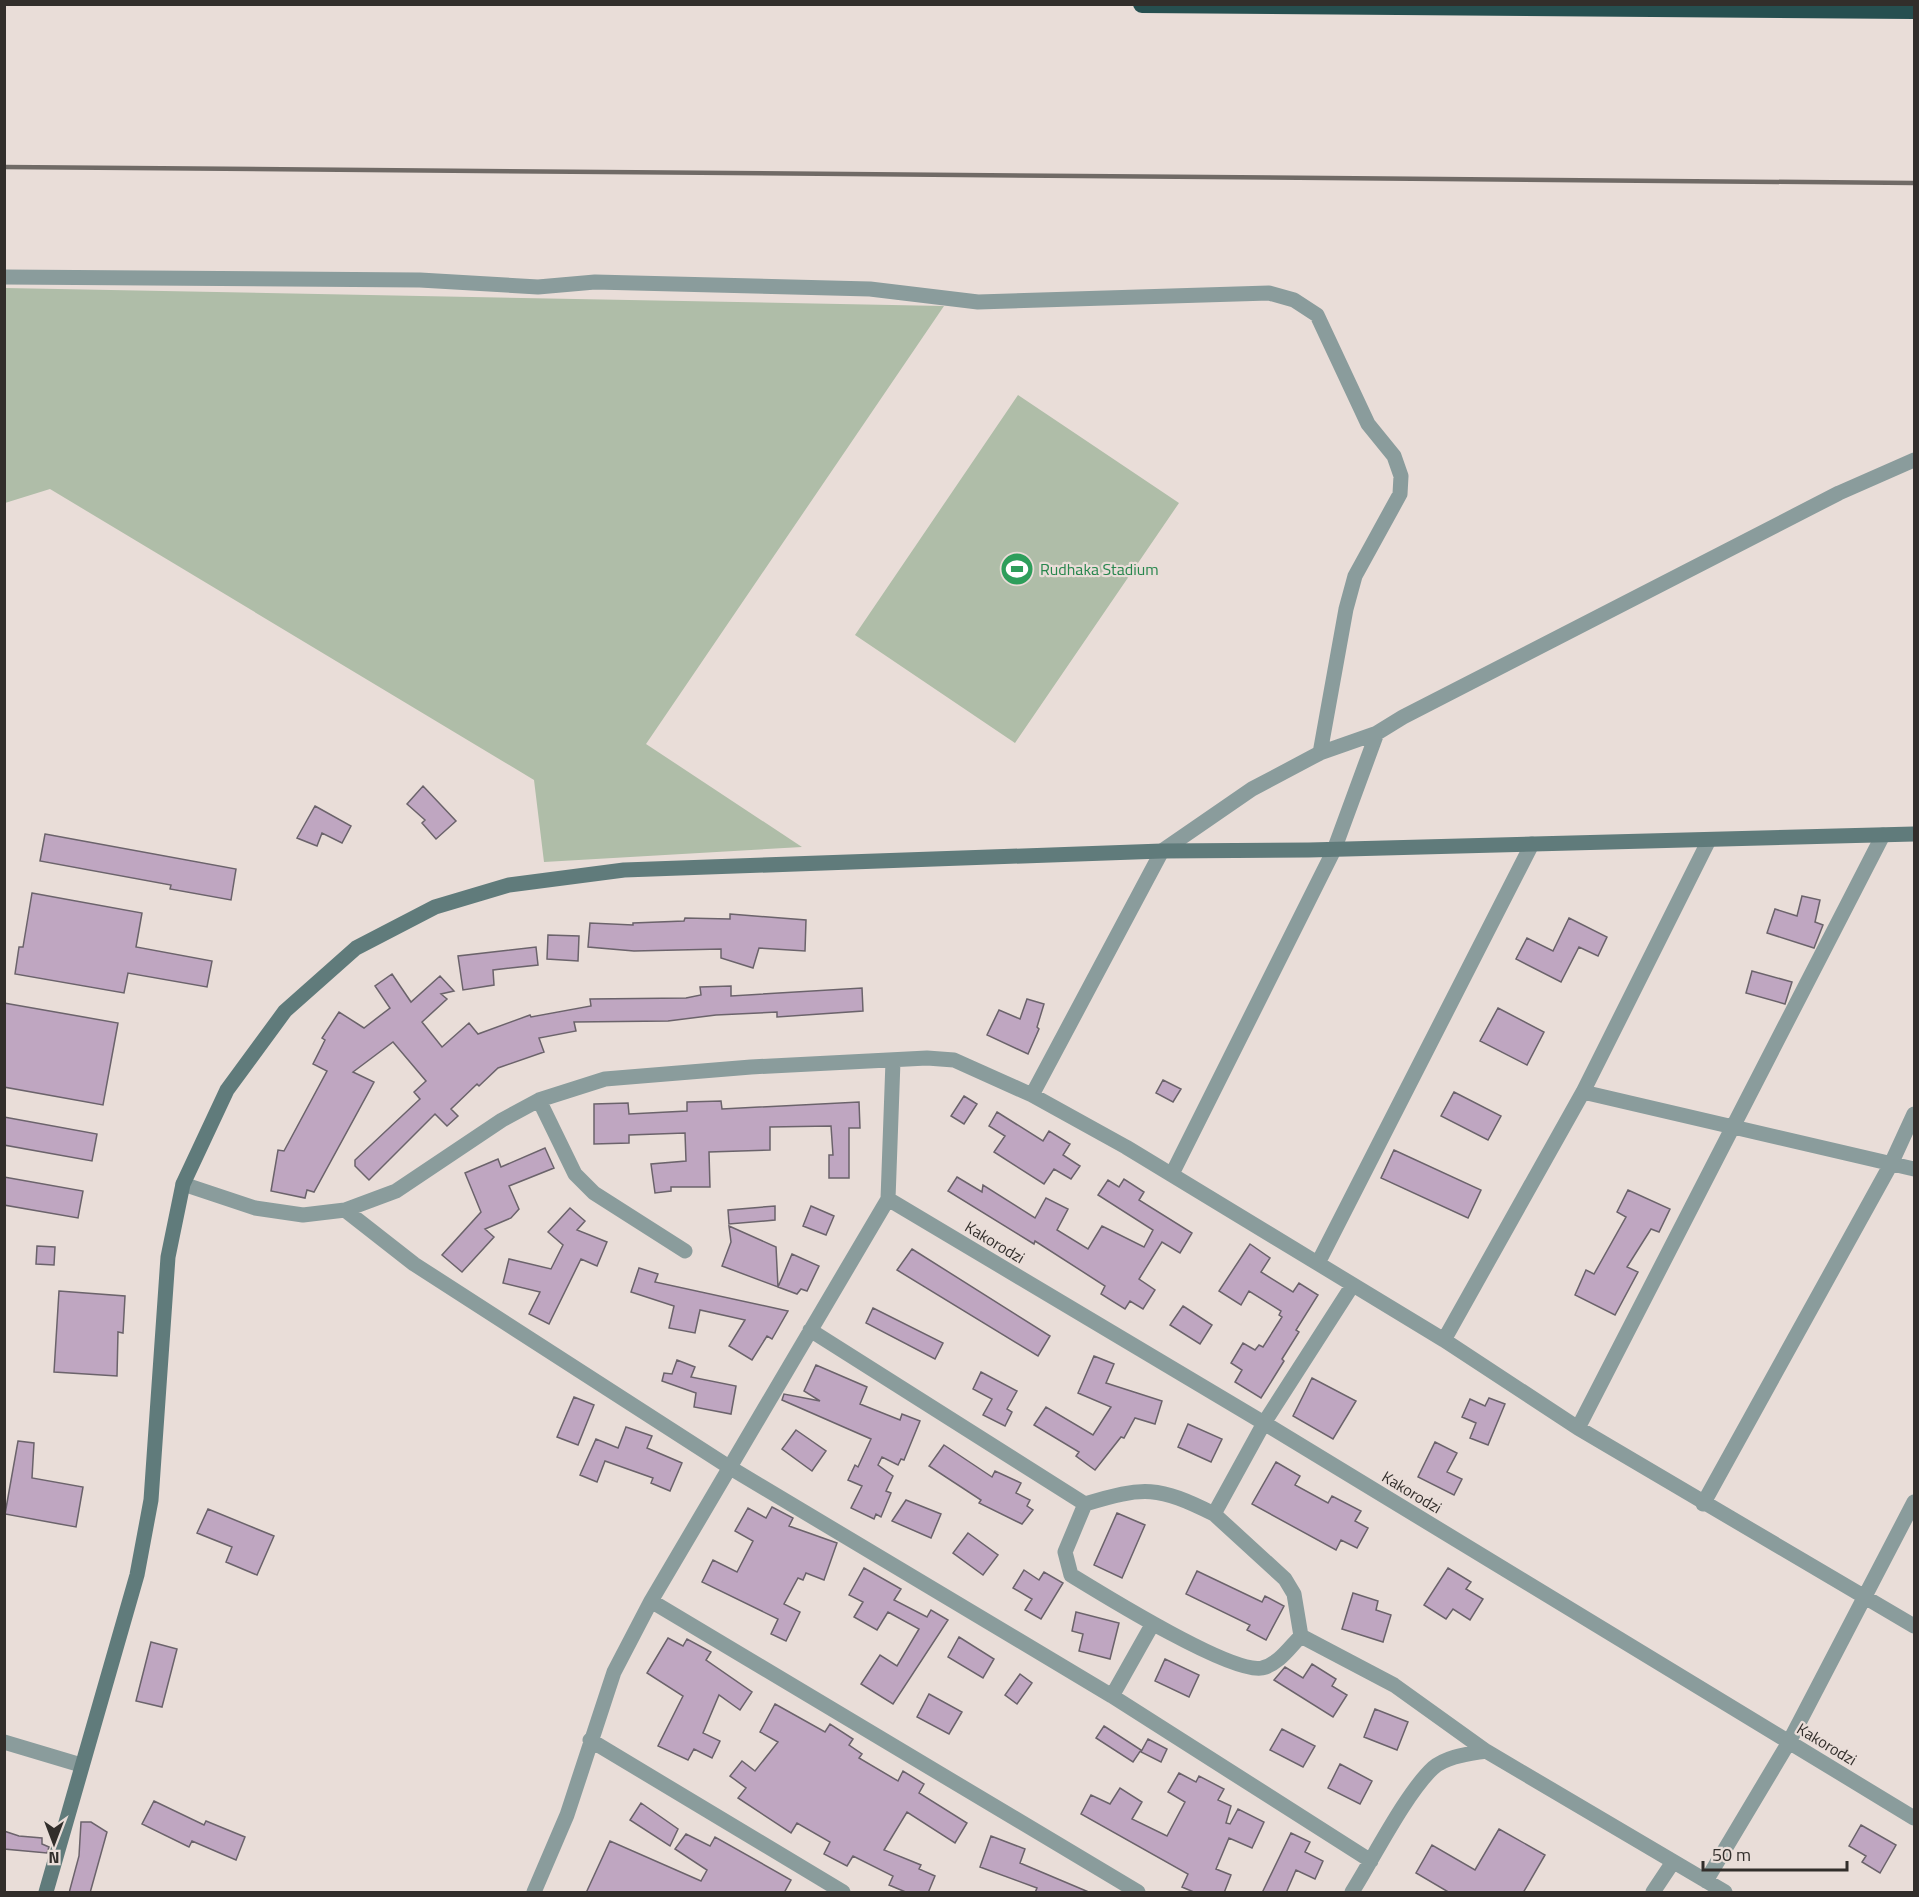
<svg xmlns="http://www.w3.org/2000/svg" width="1919" height="1897" font-family="'Titillium Web',sans-serif">
<style>
.green{fill:#afbda8}
.building{fill:#bfa6c1;stroke:#6b636b;stroke-width:1.5}
.lines{fill:none;stroke-linecap:round;stroke-linejoin:round}
.street{stroke:#8a9c9c;stroke-width:15}
.secondary{stroke:#607b7b;stroke-width:15}
.highway{stroke:#264f50;stroke-width:18}
.rail{stroke:#706a66;stroke-width:4.5}
.labels{text-anchor:middle;stroke-width:4.5;stroke-linejoin:round;paint-order:stroke}
.leisure-label{font-size:16px;fill:#27864d;stroke:#e9ddd8;text-anchor:start}
.street-label{font-size:16px;fill:#322e2b;stroke:#e9ddd8}
</style>
<rect width="100%" height="100%" fill="#e9ddd8"/>
<path class="green" d="M 5,288 L 944,306 L 646,744 L 802,847 L 544,862 L 534,780 L 50,489 L 5,503 Z
M 1018,395 L 1179,503 L 1015,743 L 855,635 Z"/>
<path class="building" d="M 423,786 L 456,821 L 436,839 L 422,823 L 425,820 L 407,804 Z
M 315,806 L 351,826 L 342,843 L 322,833 L 317,846 L 297,838 Z
M 45,834 L 236,869 L 231,900 L 170,889 L 171,885 L 40,861 Z
M 32,893 L 142,913 L 136,947 L 212,961 L 207,987 L 128,973 L 124,993 L 15,974 L 19,947 L 23,947 Z
M 1802,896 L 1820,900 L 1815,922 L 1823,925 L 1814,948 L 1767,933 L 1775,909 L 1797,916 Z
M 730,914 L 806,920 L 805,951 L 759,948 L 753,968 L 721,958 L 721,949 L 634,951 L 588,947 L 590,923 L 633,925 L 633,923 L 684,921 L 685,918 L 730,919 Z
M 1569,918 L 1607,937 L 1598,956 L 1579,947 L 1561,982 L 1516,959 L 1527,938 L 1553,951 Z
M 548,935 L 579,936 L 578,961 L 547,959 Z
M 536,947 L 538,965 L 493,970 L 494,985 L 463,990 L 458,956 Z
M 1752,971 L 1792,982 L 1785,1004 L 1746,993 Z
M 392,974 L 411,1002 L 440,976 L 454,991 L 441,994 L 447,999 L 422,1022 L 442,1047 L 469,1023 L 478,1034 L 530,1015 L 531,1017 L 591,1006 L 590,999 L 686,998 L 701,995 L 700,987 L 731,986 L 731,996 L 862,988 L 863,1011 L 777,1017 L 777,1012 L 716,1015 L 668,1021 L 574,1022 L 576,1031 L 539,1038 L 544,1052 L 498,1068 L 479,1086 L 477,1084 L 451,1109 L 458,1116 L 447,1126 L 435,1114 L 369,1180 L 355,1166 L 355,1160 L 420,1099 L 414,1092 L 426,1081 L 393,1042 L 353,1072 L 374,1082 L 314,1192 L 307,1190 L 305,1198 L 271,1191 L 278,1150 L 284,1151 L 327,1071 L 313,1064 L 325,1040 L 322,1038 L 339,1012 L 364,1028 L 390,1008 L 375,986 Z
M 1027,999 L 1044,1004 L 1037,1027 L 1039,1029 L 1028,1054 L 987,1035 L 999,1010 L 1020,1019 Z
M 4,1003 L 118,1023 L 103,1105 L 4,1087 Z
M 1498,1008 L 1544,1032 L 1527,1065 L 1480,1041 Z
M 1163,1080 L 1181,1089 L 1173,1102 L 1156,1093 Z
M 1454,1092 L 1501,1116 L 1488,1140 L 1441,1116 Z
M 964,1096 L 977,1104 L 964,1124 L 951,1116 Z
M 721,1101 L 722,1109 L 859,1102 L 860,1128 L 849,1128 L 849,1178 L 829,1178 L 829,1155 L 833,1155 L 831,1126 L 770,1127 L 770,1150 L 709,1152 L 710,1187 L 671,1187 L 671,1191 L 655,1193 L 651,1164 L 686,1161 L 685,1133 L 629,1135 L 629,1143 L 594,1144 L 594,1104 L 628,1103 L 629,1114 L 687,1111 L 687,1102 Z
M 997,1112 L 1043,1141 L 1049,1131 L 1070,1144 L 1063,1155 L 1080,1166 L 1071,1179 L 1054,1169 L 1044,1184 L 994,1152 L 1005,1136 L 989,1126 Z
M 4,1117 L 97,1134 L 92,1161 L 4,1145 Z
M 545,1148 L 554,1168 L 509,1186 L 519,1209 L 511,1218 L 485,1229 L 494,1237 L 462,1272 L 442,1255 L 481,1212 L 465,1173 L 498,1159 L 501,1167 Z
M 1394,1150 L 1481,1190 L 1468,1218 L 1381,1178 Z
M 4,1177 L 83,1191 L 78,1218 L 4,1205 Z
M 957,1177 L 982,1192 L 983,1185 L 1035,1218 L 1046,1198 L 1068,1209 L 1057,1230 L 1088,1249 L 1102,1226 L 1144,1247 L 1153,1230 L 1098,1195 L 1108,1180 L 1119,1187 L 1124,1179 L 1144,1192 L 1139,1200 L 1192,1233 L 1180,1253 L 1162,1242 L 1139,1279 L 1155,1290 L 1143,1309 L 1130,1301 L 1125,1309 L 1101,1294 L 1105,1286 L 1035,1241 L 1034,1244 L 948,1191 Z
M 1628,1190 L 1670,1209 L 1659,1232 L 1651,1229 L 1627,1267 L 1638,1272 L 1615,1315 L 1575,1295 L 1586,1270 L 1594,1274 L 1626,1217 L 1617,1212 Z
M 775,1206 L 775,1220 L 729,1224 L 728,1210 Z
M 811,1206 L 834,1216 L 826,1235 L 803,1226 Z
M 570,1208 L 585,1221 L 577,1230 L 607,1242 L 597,1266 L 581,1259 L 549,1324 L 529,1314 L 540,1292 L 503,1283 L 509,1259 L 551,1269 L 563,1245 L 548,1232 Z
M 729,1226 L 776,1247 L 778,1287 L 722,1266 L 731,1242 Z
M 1250,1244 L 1270,1258 L 1261,1272 L 1293,1292 L 1299,1283 L 1318,1295 L 1296,1330 L 1299,1332 L 1282,1359 L 1284,1361 L 1261,1398 L 1235,1382 L 1242,1370 L 1231,1363 L 1243,1343 L 1255,1350 L 1259,1345 L 1263,1347 L 1282,1317 L 1279,1315 L 1281,1311 L 1249,1291 L 1241,1305 L 1219,1291 Z
M 37,1246 L 55,1247 L 54,1265 L 36,1264 Z
M 912,1249 L 1050,1336 L 1038,1356 L 897,1270 Z
M 792,1254 L 819,1266 L 807,1291 L 801,1289 L 797,1294 L 778,1287 Z
M 639,1268 L 658,1274 L 655,1282 L 788,1311 L 772,1339 L 767,1336 L 752,1360 L 729,1346 L 745,1320 L 700,1310 L 695,1333 L 669,1328 L 674,1306 L 631,1292 Z
M 59,1291 L 125,1296 L 123,1333 L 118,1332 L 117,1376 L 54,1372 Z
M 1183,1306 L 1212,1325 L 1200,1344 L 1170,1325 Z
M 873,1308 L 943,1343 L 935,1359 L 866,1323 Z
M 1094,1356 L 1114,1364 L 1106,1383 L 1162,1401 L 1155,1424 L 1135,1418 L 1124,1438 L 1121,1437 L 1095,1470 L 1076,1456 L 1079,1452 L 1034,1425 L 1046,1407 L 1093,1435 L 1111,1407 L 1078,1393 Z
M 677,1360 L 695,1367 L 691,1377 L 736,1386 L 731,1414 L 694,1407 L 696,1393 L 662,1381 L 664,1373 L 672,1374 Z
M 816,1365 L 867,1387 L 860,1404 L 900,1420 L 902,1414 L 920,1421 L 904,1460 L 901,1459 L 898,1465 L 882,1457 L 878,1465 L 893,1476 L 886,1491 L 891,1493 L 881,1517 L 876,1514 L 874,1519 L 851,1508 L 862,1486 L 848,1480 L 855,1465 L 858,1467 L 871,1439 L 782,1400 L 784,1394 L 820,1401 L 804,1391 Z
M 981,1372 L 1017,1391 L 1007,1409 L 1012,1412 L 1005,1426 L 983,1415 L 992,1399 L 973,1389 Z
M 1312,1378 L 1356,1401 L 1333,1439 L 1293,1416 Z
M 574,1397 L 594,1405 L 578,1445 L 557,1437 Z
M 1489,1398 L 1505,1404 L 1488,1445 L 1470,1438 L 1476,1423 L 1462,1417 L 1470,1399 L 1485,1406 Z
M 1188,1424 L 1222,1439 L 1211,1462 L 1178,1447 Z
M 626,1427 L 652,1436 L 647,1448 L 682,1463 L 670,1491 L 651,1483 L 653,1478 L 605,1461 L 597,1482 L 580,1475 L 596,1439 L 618,1448 Z
M 796,1430 L 826,1451 L 812,1471 L 782,1449 Z
M 18,1441 L 34,1443 L 32,1478 L 83,1487 L 76,1527 L 5,1514 Z
M 1435,1442 L 1457,1453 L 1447,1472 L 1462,1479 L 1454,1495 L 1418,1477 Z
M 944,1445 L 992,1477 L 995,1471 L 1021,1483 L 1016,1493 L 1030,1500 L 1027,1506 L 1033,1510 L 1022,1524 L 979,1503 L 981,1500 L 929,1466 Z
M 1276,1462 L 1300,1476 L 1295,1485 L 1328,1503 L 1332,1496 L 1361,1511 L 1355,1521 L 1368,1528 L 1357,1548 L 1341,1540 L 1336,1550 L 1252,1504 Z
M 906,1500 L 941,1514 L 931,1538 L 892,1521 Z
M 772,1507 L 793,1518 L 789,1526 L 837,1543 L 824,1580 L 806,1573 L 803,1580 L 798,1578 L 784,1604 L 800,1612 L 786,1641 L 771,1634 L 778,1619 L 702,1582 L 713,1560 L 737,1572 L 753,1541 L 735,1531 L 748,1508 L 766,1518 Z
M 208,1509 L 274,1536 L 257,1575 L 226,1562 L 232,1547 L 197,1533 Z
M 1117,1513 L 1145,1525 L 1122,1578 L 1094,1565 Z
M 968,1533 L 998,1555 L 983,1575 L 953,1553 Z
M 864,1568 L 901,1589 L 894,1600 L 927,1617 L 931,1610 L 948,1620 L 893,1704 L 861,1684 L 880,1655 L 897,1666 L 919,1629 L 888,1612 L 877,1630 L 854,1617 L 863,1602 L 849,1595 Z
M 1448,1568 L 1471,1582 L 1466,1589 L 1483,1599 L 1470,1620 L 1453,1609 L 1446,1619 L 1424,1605 Z
M 1024,1570 L 1039,1580 L 1044,1572 L 1063,1583 L 1041,1619 L 1025,1610 L 1032,1599 L 1013,1588 Z
M 1197,1571 L 1262,1602 L 1265,1596 L 1284,1606 L 1266,1640 L 1247,1630 L 1250,1625 L 1186,1594 Z
M 1353,1593 L 1378,1601 L 1376,1610 L 1391,1615 L 1383,1642 L 1342,1629 Z
M 1076,1612 L 1119,1623 L 1110,1659 L 1079,1651 L 1083,1634 L 1072,1631 Z
M 959,1637 L 994,1659 L 983,1678 L 948,1657 Z
M 668,1638 L 683,1646 L 687,1639 L 711,1652 L 706,1660 L 752,1692 L 740,1710 L 719,1695 L 703,1733 L 720,1741 L 712,1758 L 694,1749 L 688,1760 L 658,1746 L 683,1696 L 647,1673 Z
M 151,1642 L 177,1649 L 162,1707 L 136,1701 Z
M 1165,1659 L 1199,1675 L 1189,1697 L 1155,1681 Z
M 1312,1664 L 1336,1679 L 1332,1686 L 1347,1695 L 1333,1717 L 1274,1680 L 1285,1667 L 1303,1678 Z
M 1020,1674 L 1032,1683 L 1017,1704 L 1005,1695 Z
M 929,1694 L 962,1712 L 949,1734 L 917,1717 Z
M 775,1704 L 825,1732 L 830,1724 L 853,1739 L 849,1745 L 862,1754 L 859,1758 L 898,1781 L 903,1771 L 924,1784 L 919,1793 L 967,1823 L 955,1843 L 907,1812 L 884,1850 L 921,1865 L 919,1869 L 935,1876 L 928,1893 L 908,1893 L 889,1885 L 893,1876 L 853,1856 L 847,1866 L 824,1854 L 830,1842 L 797,1823 L 791,1833 L 738,1798 L 746,1788 L 730,1776 L 742,1761 L 755,1771 L 778,1742 L 760,1732 Z
M 1375,1709 L 1408,1722 L 1397,1750 L 1364,1737 Z
M 1104,1726 L 1141,1750 L 1133,1762 L 1096,1738 Z
M 1282,1729 L 1315,1746 L 1303,1767 L 1270,1750 Z
M 1148,1739 L 1167,1749 L 1161,1762 L 1141,1752 Z
M 1340,1764 L 1372,1781 L 1360,1804 L 1328,1788 Z
M 1179,1773 L 1196,1782 L 1199,1776 L 1224,1789 L 1218,1800 L 1231,1806 L 1226,1823 L 1230,1824 L 1238,1809 L 1264,1822 L 1252,1848 L 1229,1838 L 1216,1869 L 1231,1875 L 1224,1893 L 1196,1893 L 1182,1887 L 1188,1874 L 1081,1814 L 1091,1795 L 1110,1804 L 1120,1788 L 1142,1802 L 1132,1819 L 1167,1836 L 1185,1802 L 1168,1792 Z
M 154,1801 L 204,1825 L 206,1821 L 245,1837 L 236,1860 L 192,1841 L 189,1847 L 142,1824 Z
M 641,1803 L 678,1829 L 670,1846 L 630,1820 Z
M 81,1822 L 91,1822 L 107,1832 L 90,1893 L 69,1893 L 79,1856 Z
M 1861,1825 L 1896,1845 L 1880,1873 L 1862,1862 L 1866,1856 L 1849,1846 Z
M 1499,1829 L 1545,1855 L 1523,1893 L 1450,1893 L 1416,1873 L 1432,1845 L 1475,1870 Z
M 4,1831 L 19,1836 L 42,1838 L 42,1844 L 49,1847 L 47,1853 L 4,1849 Z
M 1291,1833 L 1310,1842 L 1305,1852 L 1323,1861 L 1315,1879 L 1296,1870 L 1286,1893 L 1262,1893 Z
M 686,1834 L 710,1846 L 715,1837 L 791,1880 L 784,1893 L 586,1893 L 610,1841 L 701,1881 L 707,1870 L 675,1849 Z
M 991,1836 L 1025,1849 L 1020,1863 L 1091,1893 L 1035,1893 L 1037,1888 L 980,1867 Z"/>
<g class="lines">
<path class="street" d="M 4,277 L 420,280 L 538,287 L 595,282 L 870,289 L 978,302 L 1269,293 L 1294,300 L 1317,315 L 1368,424 L 1394,456 L 1401,476 L 1400,494 L 1355,576 L 1346,609 L 1320,753
M 1583,1092 L 1914,1169
M 1032,1095 L 1162,851 L 1252,789 L 1320,753 L 1377,733
M 539,1100 L 575,1174 L 594,1193 L 685,1251
M 1172,1174 L 1334,850 L 1377,733 L 1403,717 L 1839,493 L 1914,460
M 183,1184 L 255,1208 L 303,1215 L 345,1210 L 396,1191 L 502,1120 L 539,1100 L 605,1079 L 751,1067 L 927,1058 L 954,1060 L 1032,1095 L 1126,1147 L 1444,1340 L 1578,1428 L 1914,1626
M 888,1199 L 1264,1423 L 1914,1818
M 345,1210 L 414,1264 L 729,1467 L 1112,1696 L 1371,1861
M 1318,1263 L 1532,844
M 1352,1286 L 1264,1423 L 1214,1514 L 1285,1579 L 1294,1594 L 1301,1636 L 1394,1685 L 1486,1751
M 810,1330 L 1085,1504 L 1065,1552 L 1071,1575 C 1102,1594 1231,1674 1262,1668 C 1279,1664 1289,1648 1301,1636
M 1444,1340 L 1583,1092 L 1709,840
M 1578,1428 L 1883,835
M 1085,1504 C 1144,1486 1158,1486 1214,1514
M 1703,1504 L 1891,1164 L 1914,1114
M 651,1601 L 1138,1892
M 1112,1696 L 1152,1625
M 590,1740 L 843,1892
M 4,1742 L 81,1765
M 1706,1881 L 1789,1742 L 1914,1502
M 534,1892 L 567,1815 L 614,1672 L 651,1601 L 888,1199 L 893,1061
M 1352,1892 C 1373,1859 1406,1793 1433,1768 C 1447,1756 1469,1754 1486,1751 L 1725,1892
M 1653,1892 L 1673,1862"/>
<path class="secondary" d="M 46,1892 L 137,1575 L 151,1500 L 168,1257 L 183,1184 L 227,1090 L 285,1011 L 356,948 L 435,907 L 509,885 L 624,870 L 1162,851 L 1309,850 L 1914,834"/>
<path class="highway" d="M 1142,4 L 1914,10"/>
<path class="rail" d="M 4,167 L 1914,183"/>
</g>
<defs>
<symbol id="stadium-disc" viewBox="-11 -11 22 22"><circle r="9.5" fill="#2e9e5b" stroke="#e9ddd8"/><path d="M0-5a6.5 5 0 1 0 0 10a6.5 5 0 1 0 0-10ZM-3.5-1.8h7v3.6h-7Z" fill="#fff"/></symbol>
</defs>
<g fill-rule="evenodd">
<use href="#stadium-disc" x="998" y="550" width="38" height="38"/>
</g>
<g class="labels">
<g class="leisure-label">
<text x="1040" y="575">Rudhaka Stadium</text>
</g>
<g class="street-label">
<text transform="translate(995 1242) rotate(31)" y="6">Kakorodzi</text>
<text transform="translate(1412 1492) rotate(31)" y="6">Kakorodzi</text>
<text transform="translate(1827 1744) rotate(31)" y="6">Kakorodzi</text>
</g>
</g>
<rect width="1919" height="1897" fill="none" stroke="#322e2b" stroke-width="12"/>
<g transform="translate(54 1843) rotate(180)" stroke="#e9ddd8" stroke-width="4.5" paint-order="stroke">
<path d="M0-4.5L10 22L0 15L-10 22Z" fill="#322e2b"/>
<text y="-9" font-size="16" font-weight="bold" text-anchor="middle" fill="#322e2b">N</text>
</g>
<path d="M1703 1861v9h144v-9" fill="none" stroke="#322e2b" stroke-width="3"/>
<text x="1712" y="1861" font-size="18" fill="#322e2b" stroke="#e9ddd8" stroke-width="4.5" paint-order="stroke">50 m</text>
</svg>
